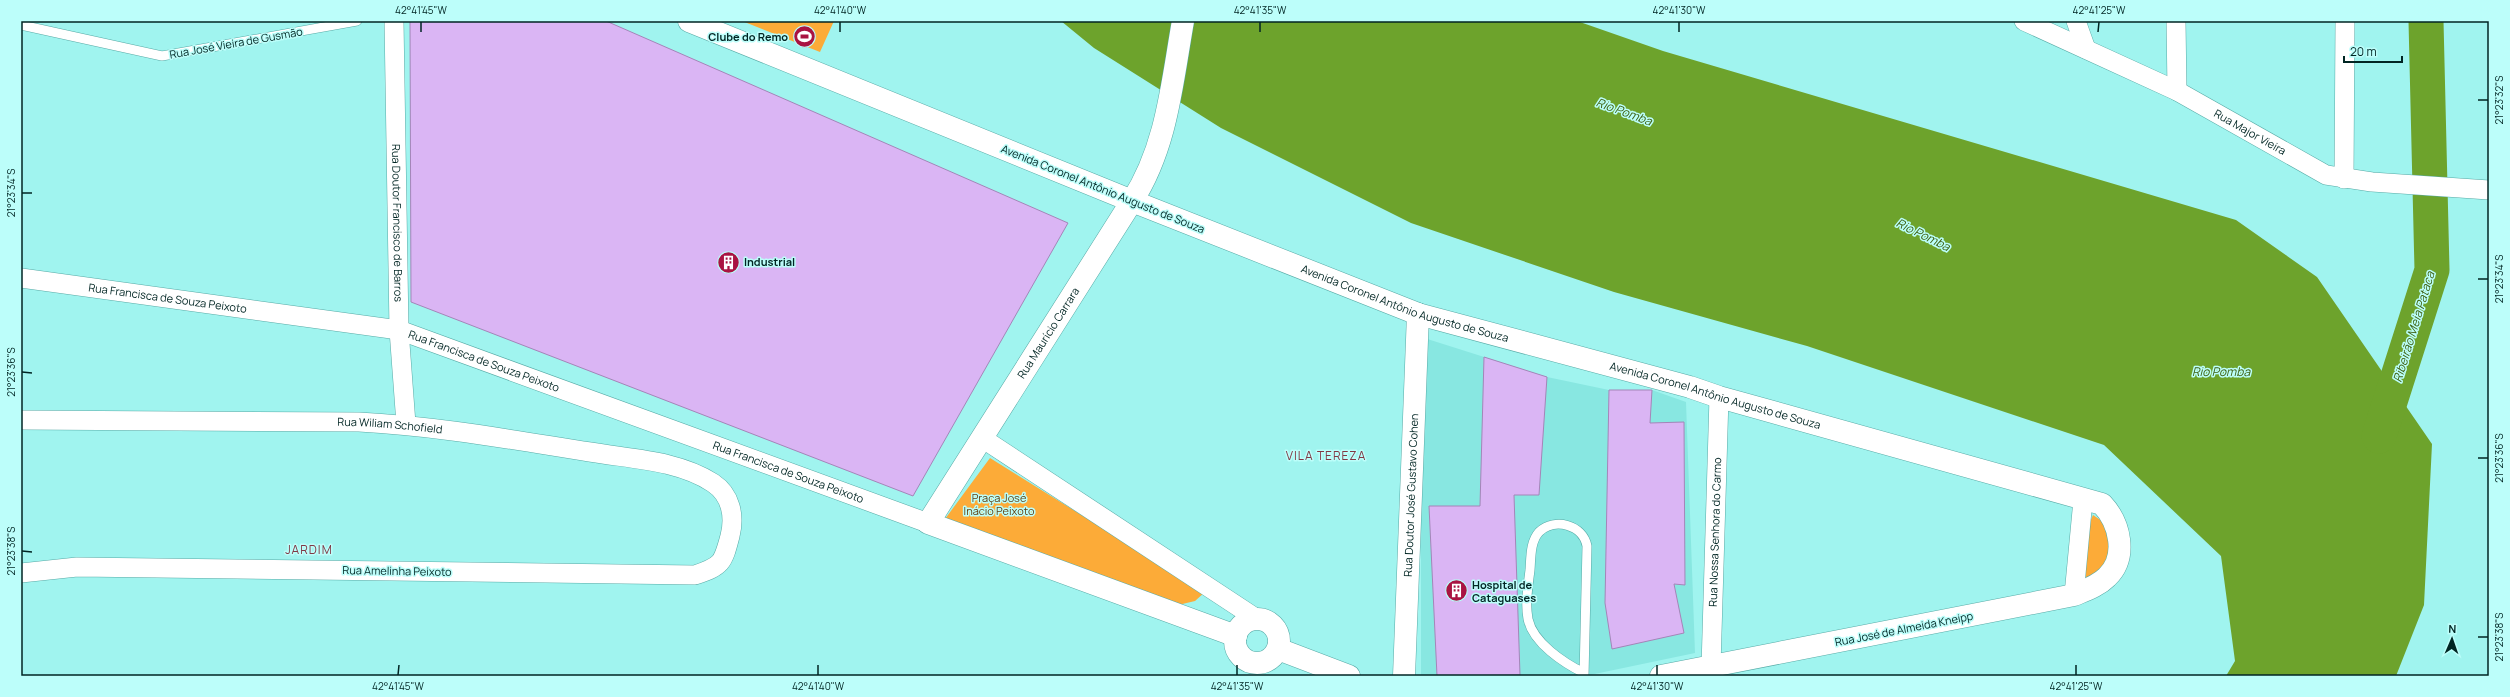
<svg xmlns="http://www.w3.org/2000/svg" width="2510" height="697" font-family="Manrope,sans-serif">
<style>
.built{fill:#88e7e1}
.green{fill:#fcab38}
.water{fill:#6da32c}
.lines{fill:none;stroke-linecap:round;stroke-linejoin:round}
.river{stroke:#6da32c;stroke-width:35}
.building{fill:#dab5f4;stroke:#a485b8}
.service-casing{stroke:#57aaa6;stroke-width:10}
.minor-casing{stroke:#57aaa6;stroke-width:20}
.tertiary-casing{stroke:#57aaa6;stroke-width:23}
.secondary-casing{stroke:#57aaa6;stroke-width:23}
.service{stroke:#fff;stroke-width:9}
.minor{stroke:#fff;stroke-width:19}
.tertiary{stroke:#fff;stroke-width:22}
.secondary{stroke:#fff;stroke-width:22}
.ticks{fill:none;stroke:#002523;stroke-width:1.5}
.labels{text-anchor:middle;stroke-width:3;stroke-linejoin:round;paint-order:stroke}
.poi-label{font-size:11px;font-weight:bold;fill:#002523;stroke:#bcfefa;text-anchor:start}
.street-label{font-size:11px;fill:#002523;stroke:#bcfefa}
.park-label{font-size:11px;fill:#614012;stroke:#bcfefa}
.water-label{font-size:12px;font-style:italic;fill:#3e6111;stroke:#bcfefa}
.neighbourhood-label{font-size:12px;letter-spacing:1px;fill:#803844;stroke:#bcfefa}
.neatline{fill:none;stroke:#002523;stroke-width:1.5}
.ticks-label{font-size:10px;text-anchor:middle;fill:#002523}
</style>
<rect width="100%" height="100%" fill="#a0f4ef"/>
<path class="built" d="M 1421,337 L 1547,377 L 1609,390 L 1652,390 L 1686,402 L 1695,653 L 1585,676 L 1421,676 Z"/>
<path class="green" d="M 742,21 L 834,21 L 820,52 Z
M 990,458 L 1205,592 L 1195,601 L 1178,605 L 945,519 Z
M 2093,515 L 2114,529 L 2105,575 L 2079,586 L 2086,531 Z"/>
<path class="water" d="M 1061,21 L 1577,21 L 1663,51 L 2236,220 L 2317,277 L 2432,444 L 2424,605 L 2396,676 L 2226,676 L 2235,661 L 2221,556 L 2104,445 L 1807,346 L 1614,292 L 1411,223 L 1221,128 L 1094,48 Z"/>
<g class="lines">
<path class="river" d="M 2379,436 L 2432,270 L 2426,21"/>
</g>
<path class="building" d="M 410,21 L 606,21 L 1068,223 L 913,496 L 411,302 Z
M 1484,357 L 1547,377 L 1539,495 L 1514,495 L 1520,675 L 1437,676 L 1429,506 L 1480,506 Z
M 1609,390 L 1652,390 L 1650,423 L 1684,422 L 1685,585 L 1674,584 L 1684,633 L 1612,649 L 1605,603 Z"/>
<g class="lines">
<defs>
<path id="service" d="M 21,25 L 162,56 L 357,21
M 1584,676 L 1587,546 C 1583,525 1555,517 1539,532 C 1530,542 1531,558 1530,570 C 1528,586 1525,603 1528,619 C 1533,643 1564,663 1584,673"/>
<g id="minor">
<path id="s1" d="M 394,21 L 399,330 L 406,424"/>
<path id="s2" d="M 2024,21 L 2177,91 L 2326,175 L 2372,182 L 2489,190"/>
<path d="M 2076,21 L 2086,49"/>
<path d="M 2176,21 L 2177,91"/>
<path d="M 2344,179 L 2345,21"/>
<path id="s3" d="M 21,278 L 399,330 L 928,523"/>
<path id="s4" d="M 21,420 L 359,422 C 437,426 513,440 590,452 C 630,459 678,460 713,483 C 731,495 735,516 730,536 C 723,563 722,566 695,575 L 77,567 L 21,573"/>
<path d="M 982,438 L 1257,619"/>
<path d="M 2074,595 L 2083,500"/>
<path id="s5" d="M 1711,667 L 1719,397"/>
</g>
<g id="tertiary">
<circle cx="1257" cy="641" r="22"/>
<path id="s6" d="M 1236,636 L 928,523 L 1132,201 L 1418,314 L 1690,387 L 1719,397 L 2102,504 C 2120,523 2128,557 2107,577 C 2098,586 2086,590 2074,595 L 1661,676"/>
<path d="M 1278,649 L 1349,676"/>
<path id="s7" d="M 1404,676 L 1418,314"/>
</g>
<path id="secondary" d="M 689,21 L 1132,201 C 1167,147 1172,83 1183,21"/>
</defs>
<use href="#service" class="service-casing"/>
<use href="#minor" class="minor-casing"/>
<use href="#tertiary" class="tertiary-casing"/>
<use href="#secondary" class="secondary-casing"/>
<use href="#service" class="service"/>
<use href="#minor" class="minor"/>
<use href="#tertiary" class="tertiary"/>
<use href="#secondary" class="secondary"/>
</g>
<path class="ticks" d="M 421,32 L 421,22M 840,32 L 840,22M 1260,32 L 1260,22M 1679,32 L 1679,22M 2098,32 L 2099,22M 2478,100 L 2488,100M 22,193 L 32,193M 2478,279 L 2488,279M 22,372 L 32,373M 2478,458 L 2488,458M 22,551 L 32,552M 2478,637 L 2488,637M 398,675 L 399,665M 818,675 L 818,665M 1237,675 L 1237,665M 1657,675 L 1657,665M 2076,675 L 2076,665"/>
<defs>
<symbol id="stadium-disc" viewBox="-11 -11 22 22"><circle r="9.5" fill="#a91342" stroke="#bcfefa"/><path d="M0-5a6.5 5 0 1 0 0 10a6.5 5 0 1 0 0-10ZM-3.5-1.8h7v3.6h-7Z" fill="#fff"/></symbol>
<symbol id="building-disc" viewBox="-11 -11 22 22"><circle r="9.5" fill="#a91342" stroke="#bcfefa"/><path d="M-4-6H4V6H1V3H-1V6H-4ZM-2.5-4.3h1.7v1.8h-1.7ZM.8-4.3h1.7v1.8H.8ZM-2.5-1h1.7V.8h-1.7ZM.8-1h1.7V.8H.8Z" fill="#fff"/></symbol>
</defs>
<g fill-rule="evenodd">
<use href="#stadium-disc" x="792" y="24" width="25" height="25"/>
<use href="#building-disc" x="716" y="250" width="25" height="25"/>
<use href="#building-disc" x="1444" y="578" width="25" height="25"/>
</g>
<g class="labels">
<g class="poi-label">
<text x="788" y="41" text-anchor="end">Clube do Remo</text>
<text x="744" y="266">Industrial</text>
<text x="1472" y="589">Hospital de<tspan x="1472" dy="13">Cataguases</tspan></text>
</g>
<g class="street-label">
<text transform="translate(236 43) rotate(-10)" y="4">Rua José Vieira de Gusmão</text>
<text dy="4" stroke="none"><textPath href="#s2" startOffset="252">Rua Major Vieira</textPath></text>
<text transform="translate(1103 189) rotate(22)" y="4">Avenida Coronel Antônio Augusto de Souza</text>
<text dy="4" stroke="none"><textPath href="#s1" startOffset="202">Rua Doutor Francisco de Barros</textPath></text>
<text dy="4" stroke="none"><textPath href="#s3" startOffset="148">Rua Francisca de Souza Peixoto</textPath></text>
<text dy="4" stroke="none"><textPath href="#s6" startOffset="1001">Avenida Coronel Antônio Augusto de Souza</textPath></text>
<text dy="4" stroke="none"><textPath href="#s6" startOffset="553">Rua Maurício Carrara</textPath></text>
<text dy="4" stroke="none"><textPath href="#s3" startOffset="472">Rua Francisca de Souza Peixoto</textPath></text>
<text dy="4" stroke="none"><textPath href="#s6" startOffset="1325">Avenida Coronel Antônio Augusto de Souza</textPath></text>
<text dy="4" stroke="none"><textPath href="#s4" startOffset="369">Rua Wiliam Schofield</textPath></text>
<text dy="4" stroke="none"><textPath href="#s3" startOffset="796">Rua Francisca de Souza Peixoto</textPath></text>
<text dy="4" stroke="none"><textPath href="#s7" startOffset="181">Rua Doutor José Gustavo Cohen</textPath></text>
<text dy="4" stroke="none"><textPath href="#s5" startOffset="135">Rua Nossa Senhora do Carmo</textPath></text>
<text transform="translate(397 571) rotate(1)" y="4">Rua Amelinha Peixoto</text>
<text transform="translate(1904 629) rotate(-11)" y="4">Rua José de Almeida Kneipp</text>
</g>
<g class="park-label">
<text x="999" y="502">Praça José<tspan x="999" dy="13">Inácio Peixoto</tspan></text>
</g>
<g class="water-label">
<text transform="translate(1624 112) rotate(20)" y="4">Rio Pomba</text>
<text transform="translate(1923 235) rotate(26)" y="4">Rio Pomba</text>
<text transform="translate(2414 327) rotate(-73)" y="4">Ribeirão Meia Pataca</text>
<text x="2221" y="376">Rio Pomba</text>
</g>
<g class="neighbourhood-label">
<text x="1326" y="460">VILA TEREZA</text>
<text x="309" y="554">JARDIM</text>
</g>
</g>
<rect width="2510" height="697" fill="none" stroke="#bcfefa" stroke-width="44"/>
<g transform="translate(2452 639) rotate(2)" stroke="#bcfefa" stroke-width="3" paint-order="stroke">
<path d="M0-3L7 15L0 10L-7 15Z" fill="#002523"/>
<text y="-6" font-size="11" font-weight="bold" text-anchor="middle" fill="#002523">N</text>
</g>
<path d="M2344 56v6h58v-6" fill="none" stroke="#002523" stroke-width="2"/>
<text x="2350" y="56" font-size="12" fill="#002523" stroke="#bcfefa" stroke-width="3" paint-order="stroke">20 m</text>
<rect x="22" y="22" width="2466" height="653" class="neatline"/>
<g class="ticks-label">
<text x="421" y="14">42°41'45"W</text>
<text x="840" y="14">42°41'40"W</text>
<text x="1260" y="14">42°41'35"W</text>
<text x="1679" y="14">42°41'30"W</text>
<text x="2099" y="14">42°41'25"W</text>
<text transform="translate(2499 100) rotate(-90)" y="4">21°23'32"S</text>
<text transform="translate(11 193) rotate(-90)" y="4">21°23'34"S</text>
<text transform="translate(2499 279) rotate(-90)" y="4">21°23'34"S</text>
<text transform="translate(11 372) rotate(-90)" y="4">21°23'36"S</text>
<text transform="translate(2499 458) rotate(-90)" y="4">21°23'36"S</text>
<text transform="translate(11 551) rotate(-90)" y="4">21°23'38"S</text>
<text transform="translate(2499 637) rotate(-90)" y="4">21°23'38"S</text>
<text x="398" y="690">42°41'45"W</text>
<text x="818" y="690">42°41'40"W</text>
<text x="1237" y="690">42°41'35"W</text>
<text x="1657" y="690">42°41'30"W</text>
<text x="2076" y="690">42°41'25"W</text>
</g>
</svg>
